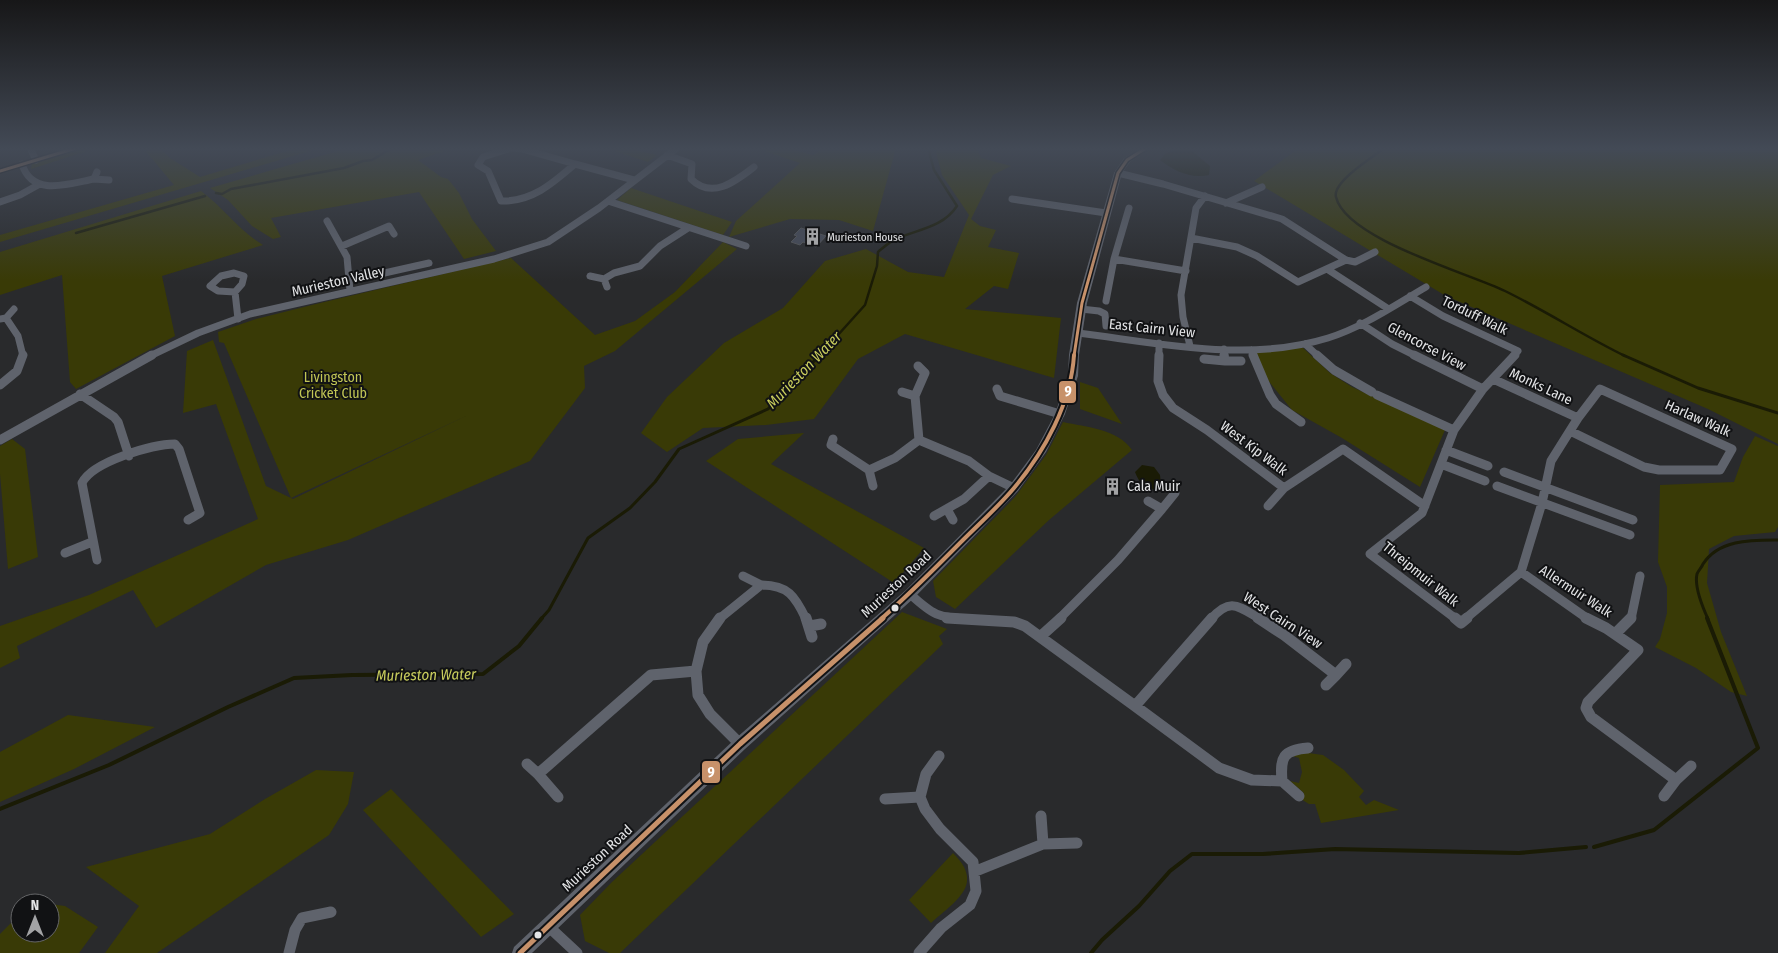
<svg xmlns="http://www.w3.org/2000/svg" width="1778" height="953" font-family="'Fira Sans Condensed',sans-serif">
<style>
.green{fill:#393a06}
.water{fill:#1a1b05}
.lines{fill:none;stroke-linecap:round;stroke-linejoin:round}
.stream-far2{stroke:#1a1b05;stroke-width:2.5}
.stream-far1{stroke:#1a1b05;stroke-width:3}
.stream{stroke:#1a1b05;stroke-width:4}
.building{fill:#464b58;stroke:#565759}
.minor-far2{stroke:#5f636c;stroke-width:7}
.minor-far1{stroke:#5f636c;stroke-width:9}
.minor{stroke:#5f636c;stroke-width:11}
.tertiary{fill:#5f636c;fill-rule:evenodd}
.bus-1-far2-casing{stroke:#111214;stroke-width:6}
.bus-1-far1-casing{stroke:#111214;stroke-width:8}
.bus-1-casing{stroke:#111214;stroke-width:9}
.bus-1-far2{stroke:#c7916a;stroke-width:3}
.bus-1-far1{stroke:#c7916a;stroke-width:4}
.bus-1{stroke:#c7916a;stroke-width:5}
.bus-dot{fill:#e3e4e6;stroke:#111214;stroke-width:2}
.labels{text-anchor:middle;stroke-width:4;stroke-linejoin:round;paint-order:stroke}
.far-poi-label{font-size:11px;fill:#e3e4e6;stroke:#111214;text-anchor:start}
.street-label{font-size:14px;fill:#e3e4e6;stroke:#111214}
.park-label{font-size:14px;fill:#c2c655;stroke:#111214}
.poi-label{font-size:14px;fill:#e3e4e6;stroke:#111214;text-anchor:start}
.water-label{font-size:15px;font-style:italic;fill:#c9cd5d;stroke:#111214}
.line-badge{stroke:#111214;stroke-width:2}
.badge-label{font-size:14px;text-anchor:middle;font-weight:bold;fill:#fff}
</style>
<rect width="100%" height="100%" fill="#292a2c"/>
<path class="green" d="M 83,148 L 96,148 L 31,169 L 32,163 Z
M 143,148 L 160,148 L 170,158 L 200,177 L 297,148 L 320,148 L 0,242 L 0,235 L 174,185 Z
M 348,148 L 453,148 L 418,160 L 441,177 L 448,179 L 459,193 L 472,219 L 496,251 L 464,259 L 419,192 L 271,218 L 281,237 L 273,239 L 252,226 L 228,200 L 210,188 Z
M 605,148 L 628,148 L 657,155 L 648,162 Z
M 755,148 L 787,148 L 813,155 L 825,148 L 896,148 L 873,231 L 839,220 L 790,219 L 729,237 L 736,221 L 800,163 Z
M 935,148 L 977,148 L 981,158 L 1011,166 L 993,175 L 971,219 L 980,226 L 996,230 L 988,247 L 1019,253 L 1008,289 L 994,286 L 965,309 L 1061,318 L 1054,378 L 905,334 L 858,359 L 814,419 L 766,425 L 703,428 L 667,452 L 641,433 L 667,397 L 724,343 L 783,308 L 825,261 L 866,249 L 908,272 L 944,277 L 969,215 L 942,175 Z
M 1299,148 L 1778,148 L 1778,444 L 1708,409 L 1446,296 L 1254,181 Z
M 631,188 L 732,222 L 723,235 L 617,200 Z
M 201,191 C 223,207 239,231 263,245 L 162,276 L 175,336 L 76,389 L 70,382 L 62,275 L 0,295 L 0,252 Z
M 723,242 L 737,249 L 615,351 L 584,366 L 585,388 L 530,461 L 348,540 L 266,565 L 156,628 L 133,590 L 17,646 L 20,658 L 0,668 L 0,626 L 89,595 L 258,519 L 216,404 L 183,413 L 187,351 L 213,340 L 266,486 L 293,499 L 468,415 L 291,498 L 224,343 L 219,342 L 218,332 L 256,319 L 316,304 L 511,258 L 595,335 L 635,321 L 675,292 Z
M 1302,347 L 1330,373 L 1352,387 L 1445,430 L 1420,487 L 1342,438 L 1292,410 L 1267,379 L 1254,352 Z
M 1080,382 L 1098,388 L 1122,424 L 1080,409 Z
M 1063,422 C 1086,427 1118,429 1132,450 L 1049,520 L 955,609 L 936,597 L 933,581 L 1015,497 L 1046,455 Z
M 804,433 L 771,464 L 924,548 L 894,583 L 706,461 L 738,439 Z
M 1755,436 L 1778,446 L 1778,527 L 1775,532 L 1734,536 L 1709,549 L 1707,583 L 1721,632 L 1747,696 L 1731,692 L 1696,668 L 1655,647 L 1660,639 L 1667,613 L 1667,587 L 1658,562 L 1660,485 L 1734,482 L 1743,457 Z
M 12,439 L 25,449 L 38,557 L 8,569 L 0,474 L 0,446 Z
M 902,612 L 947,629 L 939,636 L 943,644 L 620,953 L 609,953 L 585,941 L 580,915 L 612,882 Z
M 68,715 L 155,727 L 74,769 L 0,802 L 0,752 Z
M 1301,752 L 1323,755 L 1344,770 L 1364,791 L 1359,797 L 1366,805 L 1374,800 L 1399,810 L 1321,823 L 1315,804 L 1309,804 L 1301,799 L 1304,793 L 1290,781 L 1299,783 L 1302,772 L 1299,758 L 1289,755 Z
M 316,770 L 354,772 L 348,804 L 329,835 L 157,953 L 105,953 L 139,906 L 86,867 L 210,834 L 265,799 Z
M 391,789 L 514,914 L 481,937 L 363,810 Z
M 953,853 C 986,885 954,902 931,923 L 909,900 Z
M 50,904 L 65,906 L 98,927 L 79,953 L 0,953 L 0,934 L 20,914 L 20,933 L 50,933 Z"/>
<path class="water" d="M 1180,149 L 1192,151 L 1210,166 L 1209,175 C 1191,179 1174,171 1160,160 L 1166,153 Z
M 1142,465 L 1154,467 L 1160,475 L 1161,485 L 1157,490 C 1145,488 1139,483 1135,472 Z"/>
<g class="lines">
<path class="stream-far2" d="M 1385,148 C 1374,156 1332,182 1336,197 C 1346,239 1468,273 1505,291 C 1546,311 1584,336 1625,356
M 216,193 L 222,194 L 231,189 L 344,168 L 363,161 L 372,160 L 392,148
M 76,233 L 205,196
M 819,356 L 865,305 L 877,266 L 878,252 C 884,247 890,241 898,238 C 920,229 943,227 957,206 L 934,170 L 928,148"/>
<path class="stream-far1" d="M 1623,355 L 1698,388 L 1778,413
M 541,619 L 549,610 L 588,538 L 630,508 L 655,482 L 679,449 L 768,409 L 820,355
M 1708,619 C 1703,608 1694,587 1697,574 C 1698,571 1702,567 1703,564 C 1719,539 1752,540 1778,540"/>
<path class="stream" d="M 0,809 L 109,765 L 228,707 L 294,678 L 352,675 L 483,674 L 519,646 L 542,618
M 1594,847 L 1654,830 L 1758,748 L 1707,618
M 1091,953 L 1102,940 L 1139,906 L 1170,871 L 1192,854 L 1263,854 L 1335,849 L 1519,853 L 1586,847"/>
</g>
<path class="building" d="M 801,228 L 826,236 L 816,247 L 803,242 L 800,245 L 791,242 L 797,236 L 794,235 Z"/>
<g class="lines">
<path class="minor-far2" d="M 30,148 L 36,160
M 511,148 L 522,149 L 575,164 C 553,183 532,202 501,201 L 488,171 L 478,165 L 483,157 Z
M 667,155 L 692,164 L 691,179 C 712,200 736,181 754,167
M 22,164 C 32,197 68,184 94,179 L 97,172
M 575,164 L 634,180
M 1118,173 L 1163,184 L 1282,219 L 1346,260 L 1355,262 L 1375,252
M 94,179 L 109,180
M 1012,199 L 1106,213
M 608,201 L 746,246
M 0,202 L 20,195 L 38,185
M 1226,203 L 1262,187
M 1129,208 L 1114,259 L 1186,271
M 327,221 L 347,257 L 350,291
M 1191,238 L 1237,247 L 1257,256 L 1298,282 L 1346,260
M 342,246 L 389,226 L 394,234
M 1327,269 L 1387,308
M 234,273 L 244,276 L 242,284 L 235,292 L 218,291 L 210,286 L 221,276 Z
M 590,276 L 604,279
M 348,277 L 362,274 L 371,276 L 429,263
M 607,287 L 604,279 L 614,273 L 640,266 L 660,246 L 688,228
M 235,292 L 238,319
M 1410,296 L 1443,316 L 1518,351 L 1513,356
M 1106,301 L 1114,259
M 1081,309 L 1099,311 L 1105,314 L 1106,326
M 6,318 L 18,336 L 23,356
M 0,319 L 6,318 L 14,309
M 1360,323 L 1392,344 L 1416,356
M 1078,333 C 1159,343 1247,363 1328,338 C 1363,327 1395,305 1426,287
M 1305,344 L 1318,356
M 1190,346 L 1183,317 L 1181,295 L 1196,208 L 1205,196
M 1224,349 L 1225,356
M 1251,350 L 1254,356
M 150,356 L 198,333 L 250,314 L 494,259 L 548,242 L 599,208 L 677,148
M 1159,356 L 1159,343"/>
<path class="minor-far1" d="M 1159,355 L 1158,381 L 1163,395 L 1173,408 L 1207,430 L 1284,488 L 1343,449 L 1425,506
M 1224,355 L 1225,361 L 1241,361
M 1253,355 L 1270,395 L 1276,404 L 1301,422
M 1317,355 L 1334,370 L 1372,392
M 1414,355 L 1483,389
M 1204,359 L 1225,361
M 918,366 L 925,373 L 915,396 L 919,440
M 1493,379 L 1578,418
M 0,385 L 17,371 L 23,355
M 997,389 L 1000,396 L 1060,414
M 902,392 L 915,396
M 80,394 L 114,417 L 118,422 L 129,456
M 1377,395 L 1454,430
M 833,439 L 831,445 L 869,470
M 0,440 L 152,355
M 919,440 L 969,461 L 989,476
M 1446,450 L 1488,466
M 1441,464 L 1485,481
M 1504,472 L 1633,520
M 873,486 L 869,470 L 895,458 L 919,440
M 1497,486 L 1630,535
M 1268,506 L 1284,488
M 1162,509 L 1175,493
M 948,511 L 953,520
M 934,516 L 964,499 L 989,476 L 1014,488
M 65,553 L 92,542
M 97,560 L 82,483 C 92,462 152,444 175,444 L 179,449 L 200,513 L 188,520
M 1521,572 L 1588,619
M 761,585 C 788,585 795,596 806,619
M 910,594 C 933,615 938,618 969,619
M 719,619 L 761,585 L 743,576
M 1059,619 L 1118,560 L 1162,509 L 1148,501
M 1211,619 C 1230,597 1238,606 1260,619
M 1456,619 L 1370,554 L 1422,513 L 1454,430 L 1483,389 L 1515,355
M 1465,619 L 1521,572 L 1542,503 L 1551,461 L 1578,418 L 1600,389 L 1732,449 L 1720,470 L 1659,470 L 1644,467 L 1570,431
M 1631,619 L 1640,576"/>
<path class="minor" d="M 806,618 L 812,637
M 947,618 L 1014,622 L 1025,626 L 1135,706 L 1212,618
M 1258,618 L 1284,635 L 1336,675 L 1326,685
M 1455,618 L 1461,623 L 1467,618
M 1586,618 L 1606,628 L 1638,650 L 1588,702 L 1586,708 L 1591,717 L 1676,780 L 1691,766
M 810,626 L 821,624
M 1615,634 L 1631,618
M 1041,636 L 1061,618
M 696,671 L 703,642 L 720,618
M 1336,675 L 1346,664
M 1135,706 L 1219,768 L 1252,780 L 1282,781 C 1280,757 1283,750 1308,748
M 527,764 L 538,774
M 1282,781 L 1299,796
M 1664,796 L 1676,780
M 558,797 L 538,774 L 651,675 L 696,671 L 698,695 L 710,714 L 740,744
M 920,797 L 926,774 L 939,756
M 885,799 L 920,797 L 925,809 L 940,829 L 973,862 L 976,891 L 970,905 L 941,928 L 919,953
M 1043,844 L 1077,843
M 976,871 L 1043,844 L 1041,816
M 548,926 L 577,953
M 289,953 L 295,930 L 302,918 L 331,912"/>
<path class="tertiary" d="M 69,148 L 80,148 L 0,173 L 0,168 Z
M 1141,148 L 1150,148 L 1130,162 L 1122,173 L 1087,303 L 1079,355 L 1078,376 L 1065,414 L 1046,452 L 1018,491 L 914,598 L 745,749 L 532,953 L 512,953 L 514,947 L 735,739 L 906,590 L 1010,485 L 1036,450 L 1055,414 L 1068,376 L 1069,355 L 1077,303 L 1114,173 L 1124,158 Z"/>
<defs>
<path id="bus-1-far2" d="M 0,171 L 76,148
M 1074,356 L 1082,303 L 1118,173 L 1127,160 L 1146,148"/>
<path id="bus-1-far1" d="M 881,619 C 910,594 936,567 963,540 C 980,523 999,506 1014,488 C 1045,451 1071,403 1074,355"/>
<path id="bus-1" d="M 520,953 L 740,744 L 883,618"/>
</defs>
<use href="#bus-1-far2" class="bus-1-far2-casing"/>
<use href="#bus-1-far1" class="bus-1-far1-casing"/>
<use href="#bus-1" class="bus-1-casing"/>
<use href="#bus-1-far2" class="bus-1-far2"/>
<use href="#bus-1-far1" class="bus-1-far1"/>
<use href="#bus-1" class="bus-1"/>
</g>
<linearGradient id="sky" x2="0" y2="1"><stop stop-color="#171718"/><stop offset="0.53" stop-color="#434a56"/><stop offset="1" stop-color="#434a56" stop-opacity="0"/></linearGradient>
<rect width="1778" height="281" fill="url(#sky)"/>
<defs>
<symbol id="building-bare" viewBox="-9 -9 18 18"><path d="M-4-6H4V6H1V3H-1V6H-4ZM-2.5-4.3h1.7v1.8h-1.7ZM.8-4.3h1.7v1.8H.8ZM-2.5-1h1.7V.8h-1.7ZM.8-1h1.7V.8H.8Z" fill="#a2a3a5" stroke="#111214" stroke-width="2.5" paint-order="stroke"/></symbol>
</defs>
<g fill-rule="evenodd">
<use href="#building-bare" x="800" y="224" width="25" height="25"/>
<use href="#building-bare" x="1100" y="474" width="25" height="25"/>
</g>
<g class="bus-dot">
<circle cx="895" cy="608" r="4.5"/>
<circle cx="538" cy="935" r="4.5"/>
</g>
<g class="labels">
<g class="far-poi-label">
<text x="827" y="241">Murieston House</text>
</g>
<g class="street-label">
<text transform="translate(338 281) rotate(-13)" y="5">Murieston Valley</text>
<text transform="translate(1475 315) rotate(26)" y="5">Torduff Walk</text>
<text transform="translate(1152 328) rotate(6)" y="5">East Cairn View</text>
<text transform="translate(1427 346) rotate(28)" y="5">Glencorse View</text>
<text transform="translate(1541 386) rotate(25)" y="5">Monks Lane</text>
<text transform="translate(1698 418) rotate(24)" y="5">Harlaw Walk</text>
<text transform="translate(1254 448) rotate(37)" y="5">West Kip Walk</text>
<text transform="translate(1421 574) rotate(39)" y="5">Threipmuir Walk</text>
<text transform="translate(896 584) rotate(-43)" y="5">Murieston Road</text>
<text transform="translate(1576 591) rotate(33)" y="5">Allermuir Walk</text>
<text transform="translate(1283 620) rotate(33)" y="5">West Cairn View</text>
<text transform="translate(597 858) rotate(-43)" y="5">Murieston Road</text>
</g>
<g class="park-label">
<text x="333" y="382">Livingston<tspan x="333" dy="16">Cricket Club</tspan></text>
</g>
<g class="poi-label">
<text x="1127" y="491">Cala Muir</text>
</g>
<g class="water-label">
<text transform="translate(804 370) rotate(-46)" y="5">Murieston Water</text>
<text transform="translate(426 675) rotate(-1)" y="5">Murieston Water</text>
</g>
</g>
<g class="line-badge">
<rect x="1058" y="380" width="19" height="24" rx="5" fill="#c7916a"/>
<rect x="701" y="760" width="20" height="24" rx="5" fill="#c7916a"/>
</g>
<g class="badge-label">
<text x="1068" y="396">9</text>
<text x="711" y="777">9</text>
</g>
<g transform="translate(35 918)"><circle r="24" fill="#111214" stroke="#656668"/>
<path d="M0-4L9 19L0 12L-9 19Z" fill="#a2a3a5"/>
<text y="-8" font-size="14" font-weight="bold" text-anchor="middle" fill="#e3e4e6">N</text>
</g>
</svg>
